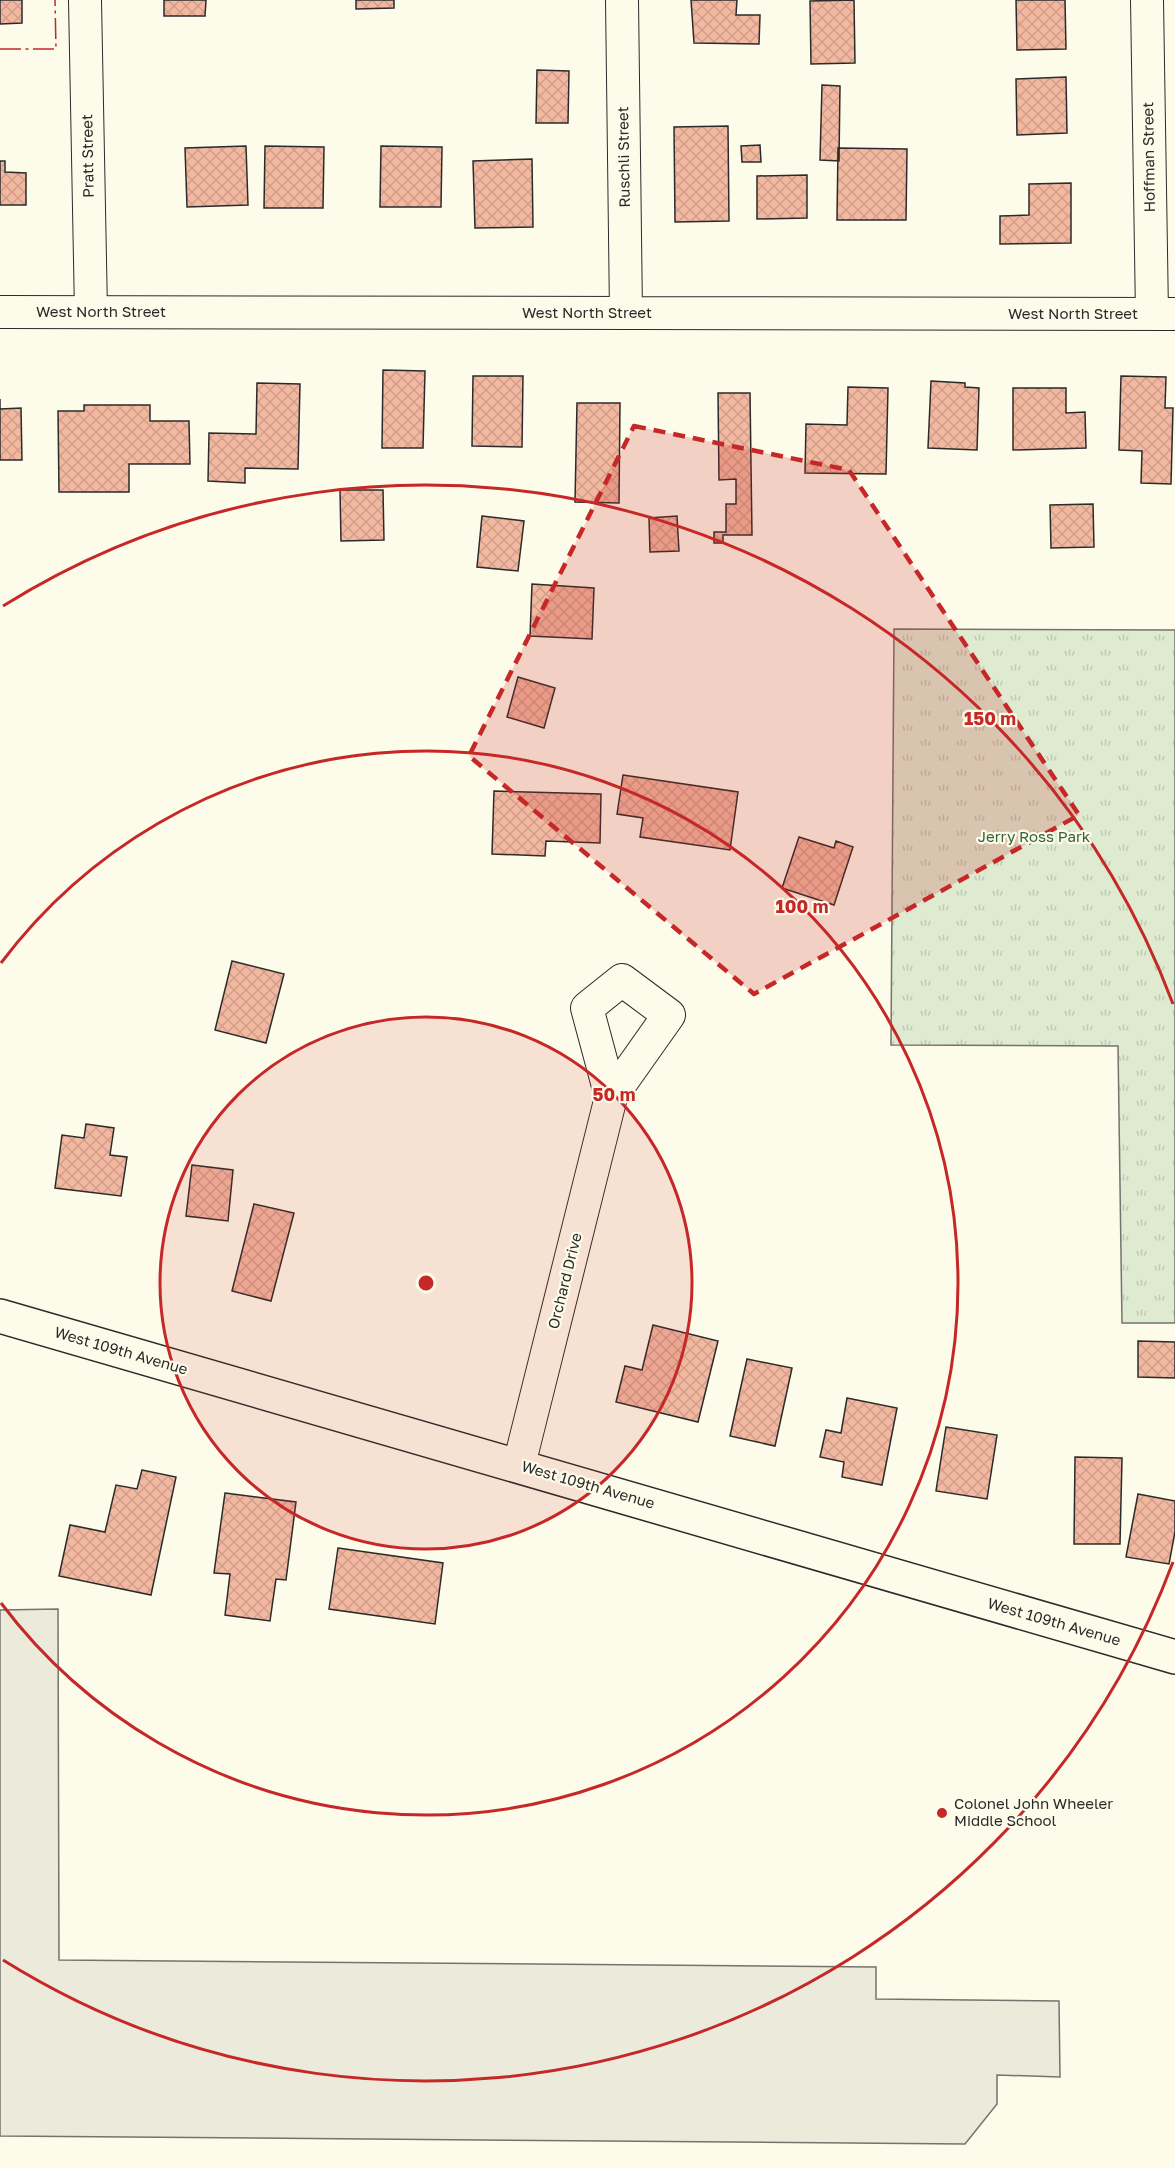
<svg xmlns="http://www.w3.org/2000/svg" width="1175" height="2168" font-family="'Golos Text',sans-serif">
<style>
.grass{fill:url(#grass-tufts);stroke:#74746e;stroke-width:1.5}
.parking{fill:#eceadb;stroke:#74746e;stroke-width:1.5}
.building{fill:url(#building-cross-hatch);stroke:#2b2b2b;stroke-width:1.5}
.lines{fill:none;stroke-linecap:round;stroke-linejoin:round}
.street-casing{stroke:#2b2b2b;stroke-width:34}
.primary-casing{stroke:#2b2b2b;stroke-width:36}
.street{stroke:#fdfbea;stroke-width:32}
.primary{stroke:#fdfbea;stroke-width:33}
.power{stroke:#c62828;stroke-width:1.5;stroke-dasharray:21 4.5 3 4.5;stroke-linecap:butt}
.marked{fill:#c62828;fill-opacity:0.2;stroke:#c62828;stroke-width:4.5;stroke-dasharray:12 8;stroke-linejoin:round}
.ring{fill:none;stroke:#c62828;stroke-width:3}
.poi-dot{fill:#c62828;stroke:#fdfbea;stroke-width:2}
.labels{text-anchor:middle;stroke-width:4.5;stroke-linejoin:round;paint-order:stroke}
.street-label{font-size:15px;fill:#2b2b2b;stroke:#fdfbea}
.park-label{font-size:15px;fill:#34623c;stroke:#fdfbea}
.poi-label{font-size:15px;fill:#2b2b2b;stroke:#fdfbea;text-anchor:start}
.centre{fill:#c62828;stroke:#fdfbea;stroke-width:3}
.ring-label{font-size:18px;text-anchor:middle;font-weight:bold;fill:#c62828;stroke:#fdfbea;stroke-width:4.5;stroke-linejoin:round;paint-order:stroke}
</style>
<defs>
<pattern id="grass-tufts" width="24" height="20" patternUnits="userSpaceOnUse" patternTransform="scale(1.5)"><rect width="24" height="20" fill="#deebd1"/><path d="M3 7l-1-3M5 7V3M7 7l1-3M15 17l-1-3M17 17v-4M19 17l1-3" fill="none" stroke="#bfcab4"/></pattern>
<pattern id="building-cross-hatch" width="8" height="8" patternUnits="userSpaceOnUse" patternTransform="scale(1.5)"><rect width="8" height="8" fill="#f2b8a0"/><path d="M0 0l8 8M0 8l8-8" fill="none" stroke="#d09e8a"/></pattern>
</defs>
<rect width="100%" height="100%" fill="#fdfbea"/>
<path class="grass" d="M 894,629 L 1175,630 L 1175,1323 L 1122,1323 L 1118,1046 L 891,1045 Z"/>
<path class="parking" d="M 58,1609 L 59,1960 L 876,1967 L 876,1999 L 1059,2001 L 1060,2077 L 997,2075 L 997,2104 L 965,2144 L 0,2136 L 0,1610 Z"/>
<path class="building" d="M 0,0 L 22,0 L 22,23 L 0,24 Z
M 164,0 L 206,0 L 205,16 L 164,16 Z
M 356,0 L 394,0 L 394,8 L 356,9 Z
M 691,0 L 737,0 L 736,15 L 760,15 L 759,44 L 694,43 Z
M 854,0 L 855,63 L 811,64 L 810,1 Z
M 1016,0 L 1065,0 L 1066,49 L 1017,50 Z
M 537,70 L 569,71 L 568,123 L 536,123 Z
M 1066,77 L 1067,133 L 1017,135 L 1016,79 Z
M 822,85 L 840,86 L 839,161 L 820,160 Z
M 728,126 L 729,221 L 675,222 L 674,127 Z
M 760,145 L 761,162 L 742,162 L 741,146 Z
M 246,146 L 248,205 L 187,207 L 185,148 Z
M 265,146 L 324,147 L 323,208 L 264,208 Z
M 381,146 L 442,147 L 441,207 L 380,207 Z
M 838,148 L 907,149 L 906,220 L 837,220 Z
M 532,159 L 533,227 L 475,228 L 473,161 Z
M 0,161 L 5,161 L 5,172 L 26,173 L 26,205 L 0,205 Z
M 807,175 L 807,218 L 757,219 L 757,176 Z
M 1071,183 L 1071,243 L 1000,244 L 1000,216 L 1029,215 L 1029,184 Z
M 383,370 L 425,371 L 423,448 L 382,448 Z
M 473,376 L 523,376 L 522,447 L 472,446 Z
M 1121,376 L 1166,377 L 1165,408 L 1173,408 L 1171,484 L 1141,483 L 1142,451 L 1119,450 Z
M 931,381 L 965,383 L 965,387 L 979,388 L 977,450 L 928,448 Z
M 257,383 L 300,384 L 298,469 L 245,468 L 245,483 L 208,481 L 209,433 L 256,434 Z
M 848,387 L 888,388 L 886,474 L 805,473 L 806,424 L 847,425 Z
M 1013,388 L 1066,388 L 1066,413 L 1085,412 L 1086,448 L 1013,450 Z
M 718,393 L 750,393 L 752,535 L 723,535 L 723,543 L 714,543 L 714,532 L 726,532 L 726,504 L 736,504 L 736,479 L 719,480 Z
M 0,399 L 0,409 L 21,408 L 22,460 L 0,460 Z
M 577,403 L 620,403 L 619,503 L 575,502 Z
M 84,405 L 150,405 L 150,421 L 189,421 L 190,464 L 129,464 L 129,492 L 59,492 L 58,411 L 84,411 Z
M 340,490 L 383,490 L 384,540 L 341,541 Z
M 1093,504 L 1094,547 L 1051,548 L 1050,505 Z
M 482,516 L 524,521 L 518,571 L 477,567 Z
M 677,516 L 679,551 L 650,552 L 649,518 Z
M 532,584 L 594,588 L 592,639 L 530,636 Z
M 518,677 L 555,688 L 544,728 L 507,717 Z
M 623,775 L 738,792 L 730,850 L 640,837 L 643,818 L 617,814 Z
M 494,791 L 601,794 L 600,843 L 546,841 L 545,856 L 492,854 Z
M 799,837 L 834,848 L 836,841 L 853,847 L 834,905 L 782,888 Z
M 232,961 L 284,974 L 266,1043 L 215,1030 Z
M 86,1124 L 114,1128 L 110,1155 L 127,1157 L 121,1196 L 55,1188 L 62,1135 L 84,1138 Z
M 192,1165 L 233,1170 L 228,1221 L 186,1216 Z
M 254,1204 L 294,1213 L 271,1301 L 232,1291 Z
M 653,1325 L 718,1341 L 698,1422 L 616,1402 L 625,1366 L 642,1370 Z
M 1138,1341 L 1175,1342 L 1175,1378 L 1138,1377 Z
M 747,1359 L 792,1368 L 775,1446 L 730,1436 Z
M 847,1398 L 897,1408 L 882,1485 L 842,1477 L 844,1462 L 820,1457 L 826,1430 L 841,1433 Z
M 946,1427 L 997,1435 L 987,1499 L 936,1491 Z
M 1075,1457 L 1122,1458 L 1120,1544 L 1074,1544 Z
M 142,1470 L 176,1477 L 151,1595 L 59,1576 L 70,1525 L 105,1532 L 116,1485 L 137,1489 Z
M 225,1493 L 296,1502 L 286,1580 L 276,1579 L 270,1621 L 225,1615 L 230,1574 L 214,1573 Z
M 1138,1494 L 1175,1501 L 1175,1532 L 1169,1564 L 1126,1557 Z
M 338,1548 L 443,1563 L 435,1624 L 329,1609 Z"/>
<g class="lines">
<defs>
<path id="street" d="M 85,0 L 91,312
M 622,0 L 626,313
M 1147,0 L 1152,314
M 0,312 L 1175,314
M 519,1465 L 611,1097 L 669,1015 L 622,980 L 587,1008 L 611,1097"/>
<path id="primary" d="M 0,1316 L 1175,1657"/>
</defs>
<use href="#street" class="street-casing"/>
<use href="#primary" class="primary-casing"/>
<use href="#street" class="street"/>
<use href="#primary" class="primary"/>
<path class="power" d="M 0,49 L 56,49 L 55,0"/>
</g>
<path class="marked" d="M 634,426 L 849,470 L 1079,815 L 754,994 L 469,756 Z"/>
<circle cx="426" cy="1283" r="266" fill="#c62828" fill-opacity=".12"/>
<g class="ring">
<circle cx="426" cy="1283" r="266"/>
<path d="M1 963A532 532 0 1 1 1 1603"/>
<path d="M1173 1562A798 798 0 0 1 3 1960M3 606A798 798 0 0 1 1173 1004"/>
</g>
<circle class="poi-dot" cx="942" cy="1813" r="6"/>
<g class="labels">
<g class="street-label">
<text transform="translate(88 156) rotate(-91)" y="5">Pratt Street</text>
<text transform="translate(624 157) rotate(-91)" y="5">Ruschli Street</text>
<text transform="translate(1149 157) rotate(-91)" y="5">Hoffman Street</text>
<text x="101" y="317">West North Street</text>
<text x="587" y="318">West North Street</text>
<text x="1073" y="319">West North Street</text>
<text transform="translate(565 1281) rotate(-76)" y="5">Orchard Drive</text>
<text transform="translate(121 1351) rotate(16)" y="5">West 109th Avenue</text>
<text transform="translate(588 1485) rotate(16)" y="5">West 109th Avenue</text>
<text transform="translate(1054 1622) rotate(16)" y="5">West 109th Avenue</text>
</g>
<g class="park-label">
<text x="1034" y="842">Jerry Ross Park</text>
</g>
<g class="poi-label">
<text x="954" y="1809">Colonel John Wheeler<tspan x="954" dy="17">Middle School</tspan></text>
</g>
</g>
<circle cx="426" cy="1283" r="9" class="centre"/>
<g class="ring-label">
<text x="990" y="725">150 m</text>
<text x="802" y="913">100 m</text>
<text x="614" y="1101">50 m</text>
</g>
</svg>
